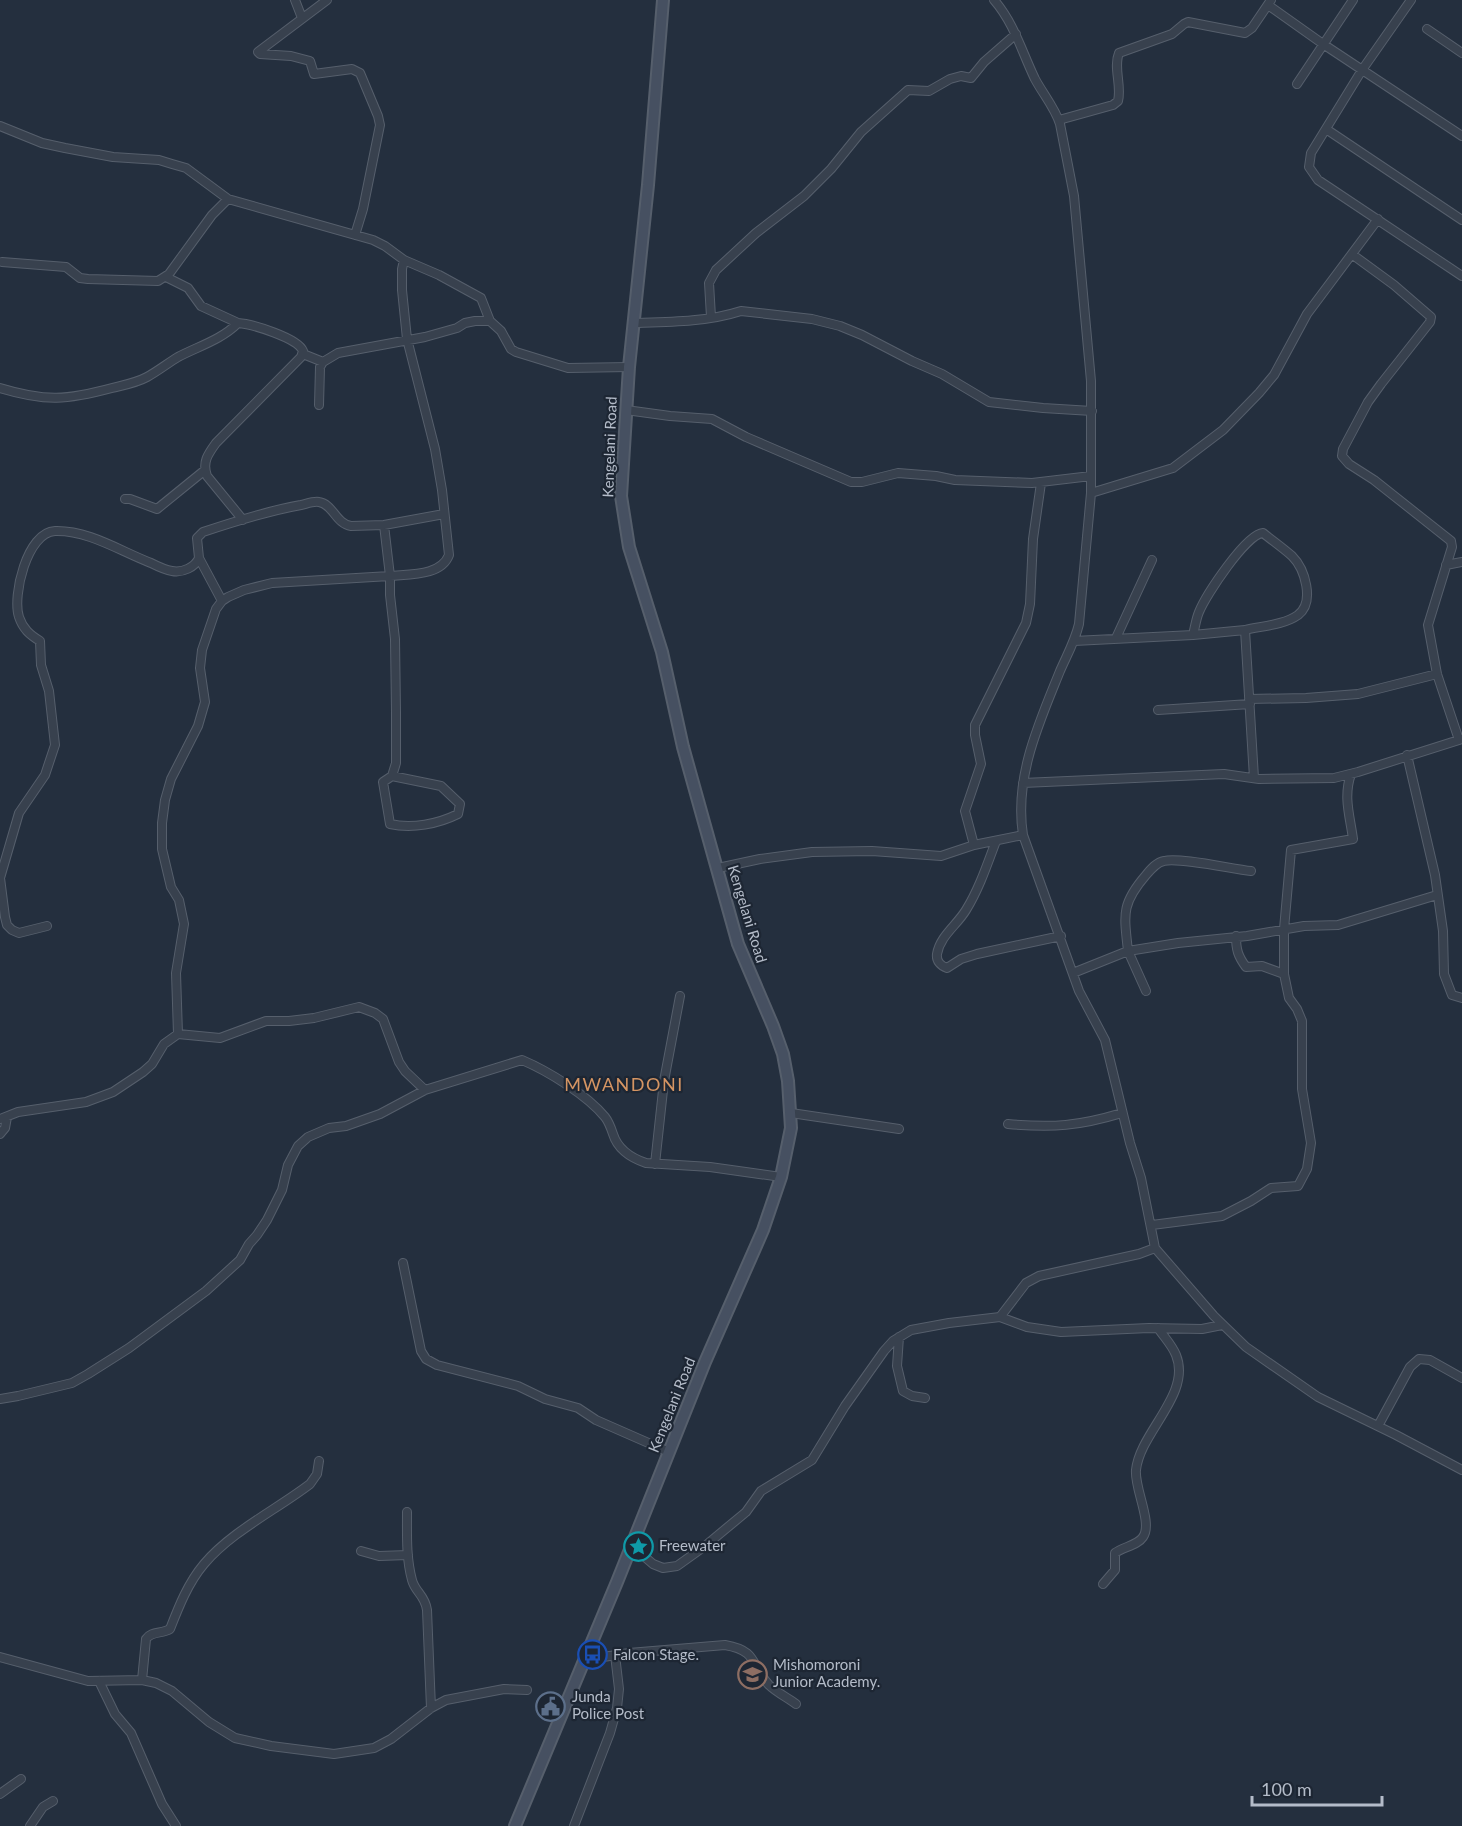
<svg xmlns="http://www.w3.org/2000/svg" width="1462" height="1826" font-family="Lato,sans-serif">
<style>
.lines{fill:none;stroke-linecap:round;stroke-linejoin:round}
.minor-casing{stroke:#565f6c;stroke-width:10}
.secondary-casing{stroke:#565f6c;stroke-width:14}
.minor{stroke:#38414e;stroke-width:8}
.secondary{stroke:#465061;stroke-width:10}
.labels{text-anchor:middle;stroke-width:4.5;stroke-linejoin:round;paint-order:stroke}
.street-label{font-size:15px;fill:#b4bcc9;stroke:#1d2633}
.poi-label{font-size:15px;fill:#b4bcc9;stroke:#1d2633;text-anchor:start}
.quarter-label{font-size:18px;letter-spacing:1.5px;fill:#d59563;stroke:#1d2633}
</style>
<rect width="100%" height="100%" fill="#242f3e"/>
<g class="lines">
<defs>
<path id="minor" d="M 295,0 L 302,18
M 327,0 L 258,52 L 260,54 L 291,56 L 310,61 L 314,74 L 352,69 L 360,73 L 378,116 L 380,125 L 363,209 L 355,235
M 994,0 C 1014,23 1022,52 1035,79 C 1043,94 1055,108 1060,124 L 1074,196 L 1091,381 L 1091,493 L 1079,624 C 1075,641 1067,655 1060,671 C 1039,723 1014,777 1023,835 L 1079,991 L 1105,1040 L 1130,1143 L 1141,1178 L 1155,1248 L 1214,1316 L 1246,1347 L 1318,1397 L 1396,1435 L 1462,1470
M 1411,0 L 1362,70 L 1311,153 L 1309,167 L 1318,180 L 1462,276
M 1268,5 L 1323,44 L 1462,136
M 1427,29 L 1462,53
M 1297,84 L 1353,0
M 1059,120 L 1113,105 L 1118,101 C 1122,86 1113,67 1119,53 L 1172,34 L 1184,24 L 1188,22 L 1245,33 L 1252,28 L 1271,0
M 0,126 L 42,143 L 65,148 L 113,157 L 159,160 L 172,164 L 186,168 L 228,199 L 373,240 L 385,246 L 404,260 L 439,275 L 481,298 L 490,321
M 1326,129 L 1462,220
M 1353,255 L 1394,285 L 1431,317 L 1430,322 L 1381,384 L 1368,402 L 1343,449 L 1342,456 L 1349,464 L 1374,480 L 1451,541 L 1452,547 L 1428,625 L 1437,674 L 1459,740
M 2,262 L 66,267 L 80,278 L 88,279 L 158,281 L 169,274 L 212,215 L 228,199
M 166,277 L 188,288 L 201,306 L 238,323
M 711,317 L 709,283 L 716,270 L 756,233 L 804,196 L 831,169 L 861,132 L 908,90 L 929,91 L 950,79 L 961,76 L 971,78 L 984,62 L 1016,34
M 634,323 C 670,322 707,322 741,311 L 812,319 L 840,326 L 862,335 L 912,361 L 942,374 L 989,402 L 1043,408 L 1092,411
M 303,354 L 323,362
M 0,388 C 46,402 67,400 112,388 C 124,385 136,383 147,377 C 158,371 168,363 178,357 C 199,346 221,340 238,323 C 252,324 298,338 303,351 L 301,357 L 216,443 C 208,454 202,462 207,476 L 243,520
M 319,405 L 320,367 L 323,362 L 338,353 L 425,337 L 457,328 L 465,323 L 475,321 L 490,321 L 501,331 L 511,349 L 516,352 L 568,368 L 629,367
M 626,410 L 670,416 L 712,419 L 746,437 L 851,482 L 862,482 L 898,473 L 936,476 L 955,480 L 1032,483 L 1091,476
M 1091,493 L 1173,468 L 1223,430 L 1259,393 L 1274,375 L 1307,314 L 1378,219
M 125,499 L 130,499 L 157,509 L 205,470
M 384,525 L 390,576 C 410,574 441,576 449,555 L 442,490 L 435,449 L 407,339 L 402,290 L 402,269 L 404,260
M 1446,565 L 1462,562
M 222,601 L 199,558 L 197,538 L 203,532 C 236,521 267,511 301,505 C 306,504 313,501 319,502 C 333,504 336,524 351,526 L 384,525 L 444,514
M 1193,635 C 1195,627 1196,619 1199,612 C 1206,595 1246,534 1263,533 C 1273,541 1283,548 1292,556 C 1305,569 1315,602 1298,615 C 1284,625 1262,626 1245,630
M 1116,638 L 1152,560
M 1074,641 L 1193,635 L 1245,630 L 1254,778
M 1249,699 L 1306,698 L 1358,694 L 1437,674
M 1158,710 L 1250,704
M 1407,755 L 1435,875 L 1443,931 L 1444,974 L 1452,995 L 1462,998
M 392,776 L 441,786 L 460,804 L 458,814 C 438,824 412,829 390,824 L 383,782 Z
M 1023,783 L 1224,774 L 1259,779 L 1334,778 L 1358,772 L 1462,739
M 996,841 C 987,865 979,889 966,910 C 957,925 940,936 937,954 C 936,961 941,966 947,968 L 961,959 L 977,954 L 1061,936
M 974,845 L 965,811 L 981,764 L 975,735 L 975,725 L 1026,623 L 1030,604 L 1033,539 L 1041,483
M 718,868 L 760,859 L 812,852 L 872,851 L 941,856 L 974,845 L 1023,835
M 47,926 L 19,933 L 12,930 L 7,925 L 5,917 L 0,878 L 19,813 L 45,775 L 55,745 L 49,691 L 41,665 L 40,641 C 30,635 23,629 19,617 C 12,596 27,532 55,531 C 88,530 120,551 151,563 C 157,566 165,570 172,571 C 183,573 195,567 199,558
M 1236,936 C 1236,950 1238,956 1246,967 L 1262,966 L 1284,974
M 1073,973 L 1128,951 C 1124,914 1121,904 1146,875 C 1151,869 1157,862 1164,861 C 1179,857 1232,869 1251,871
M 1146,991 L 1128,951 L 1178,943 L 1247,936 L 1304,926 L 1338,925 L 1437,895
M 178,1034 L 176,973 L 184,924 L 179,900 L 171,887 L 162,849 L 162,823 L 165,800 L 171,779 L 198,726 L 205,702 L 200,668 L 202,650 L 216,609 L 222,601 L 228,597 L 244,590 L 272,583 L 390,576 L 390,595 L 395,639 L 396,712 L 396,763 L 392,776
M 791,1113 L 899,1129
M 0,1119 L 18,1112 L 86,1102 L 113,1092 L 143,1072 L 152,1064 L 164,1044 L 178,1034 L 220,1038 L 266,1021 L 289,1021 L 314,1018 L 359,1007 L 375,1013 L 383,1019 L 399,1062 L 405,1071 L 425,1090
M 1008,1124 C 1053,1128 1079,1126 1122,1113
M 0,1134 L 5,1128 L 7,1117
M 655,1164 L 664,1081 L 680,996
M 1152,1225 L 1222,1216 L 1251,1201 L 1271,1188 L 1298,1186 L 1307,1169 L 1311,1143 L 1302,1089 L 1302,1021 L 1297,1009 L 1289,998 L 1284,974 L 1284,929 L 1291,850 L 1353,839 C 1350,816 1343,797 1351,774
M 403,1263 L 421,1351 L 426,1359 L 437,1365 L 518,1386 L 545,1399 L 578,1408 L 596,1420 L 669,1452
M 1000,1317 L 1026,1283 L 1039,1276 L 1139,1254 L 1155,1248
M 899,1337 L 897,1366 L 903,1391 L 912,1396 L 925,1398
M 0,1399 L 18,1396 L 72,1383 L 88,1374 L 129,1348 L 206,1291 L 240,1260 L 249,1244 L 257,1235 L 267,1220 L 282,1190 L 288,1165 L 298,1146 L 308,1137 L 329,1128 L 346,1126 L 380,1114 L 425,1090 L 522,1060 C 548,1071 587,1095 605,1117 C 609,1122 611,1128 613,1134 C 618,1150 631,1158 646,1163 L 710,1167 L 781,1177
M 1378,1426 L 1410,1367 L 1419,1359 L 1430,1360 L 1462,1378
M 407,1512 C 407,1534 406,1558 412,1580 C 415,1592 425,1595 427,1610 L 431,1708
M 632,1546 L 653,1564 L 663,1568 L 677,1566 L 705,1546 L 746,1512 L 761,1491 L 812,1460 L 845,1406 L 884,1351 L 893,1341 L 911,1330 L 949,1323 L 1000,1317 L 1027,1327 L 1061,1332 L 1149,1328 L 1202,1329 L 1222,1325
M 361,1551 L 379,1556 L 408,1555
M 1103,1584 L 1115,1570 L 1115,1553 C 1123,1547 1138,1545 1143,1537 C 1153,1523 1134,1488 1136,1470 C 1140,1432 1192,1394 1176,1355 C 1172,1345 1164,1337 1158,1328
M 0,1657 L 88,1681 L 142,1680 L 156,1683 L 172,1691 L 209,1722 L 235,1738 L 271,1746 L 334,1754 L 374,1748 L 391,1739 L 431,1708 L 446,1700 L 504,1689 L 527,1690
M 584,1660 L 629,1653 L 725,1645 C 759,1651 750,1665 769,1685 C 776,1692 788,1698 796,1704
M 142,1680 L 146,1639 C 151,1631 162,1634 170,1629 C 179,1606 188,1583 204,1564 C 232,1531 276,1510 310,1484 L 317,1474 L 319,1461
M 99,1681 L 115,1714 L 131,1733 L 162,1804 L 176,1826
M 0,1794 L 21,1779
M 30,1826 L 43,1807 L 53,1801
M 574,1826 L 610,1733 L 617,1708 L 619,1689 L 615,1655"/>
<path id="secondary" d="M 515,1826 L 617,1582 L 705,1362 L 763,1230 L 781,1177 L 791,1128 L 788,1081 L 783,1054 L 773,1026 L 738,944 L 683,747 L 662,652 L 629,547 L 621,496 L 629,367 L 648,185 L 663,0"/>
</defs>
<use href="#minor" class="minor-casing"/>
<use href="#secondary" class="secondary-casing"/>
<use href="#minor" class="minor"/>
<use href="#secondary" class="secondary"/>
</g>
<defs>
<symbol id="sight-ring" viewBox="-11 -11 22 22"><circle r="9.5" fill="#1d2633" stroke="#0f9aa8" stroke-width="1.5"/><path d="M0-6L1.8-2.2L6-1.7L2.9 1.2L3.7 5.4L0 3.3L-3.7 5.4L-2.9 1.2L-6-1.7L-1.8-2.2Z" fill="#0f9aa8"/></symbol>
<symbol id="bus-ring" viewBox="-11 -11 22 22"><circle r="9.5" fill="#1d2633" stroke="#1a4fb4" stroke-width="1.5"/><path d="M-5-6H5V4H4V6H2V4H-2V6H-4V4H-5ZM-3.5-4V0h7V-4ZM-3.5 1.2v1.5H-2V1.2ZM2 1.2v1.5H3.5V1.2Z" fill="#1a4fb4"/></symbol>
<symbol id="school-ring" viewBox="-11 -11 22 22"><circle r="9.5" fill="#1d2633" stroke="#8d6e63" stroke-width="1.5"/><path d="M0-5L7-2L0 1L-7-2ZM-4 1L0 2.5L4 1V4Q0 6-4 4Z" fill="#8d6e63"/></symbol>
<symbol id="civic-ring" viewBox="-11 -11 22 22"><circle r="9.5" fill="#1d2633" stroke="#5c6f8a" stroke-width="1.5"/><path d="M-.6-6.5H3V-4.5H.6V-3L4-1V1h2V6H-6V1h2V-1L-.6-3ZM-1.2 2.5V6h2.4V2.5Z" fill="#5c6f8a"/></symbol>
</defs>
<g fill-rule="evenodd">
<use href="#sight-ring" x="622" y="1530" width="33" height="33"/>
<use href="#bus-ring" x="576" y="1638" width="33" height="33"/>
<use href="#school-ring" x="736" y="1658" width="33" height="33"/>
<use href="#civic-ring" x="534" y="1690" width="33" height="33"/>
</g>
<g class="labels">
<g class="street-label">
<text transform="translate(610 447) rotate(-88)" y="5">Kengelani Road</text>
<text transform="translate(747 914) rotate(73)" y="5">Kengelani Road</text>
<text transform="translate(672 1405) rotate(-68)" y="5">Kengelani Road</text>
</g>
<g class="poi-label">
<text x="659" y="1551">Freewater</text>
<text x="613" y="1660">Falcon Stage.</text>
<text x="773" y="1670">Mishomoroni<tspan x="773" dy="17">Junior Academy.</tspan></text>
<text x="572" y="1702">Junda<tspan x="572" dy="17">Police Post</tspan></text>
</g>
<g class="quarter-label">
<text x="624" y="1091">MWANDONI</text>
</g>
</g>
<path d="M1252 1796v9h130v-9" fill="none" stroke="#b4bcc9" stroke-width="3"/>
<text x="1261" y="1796" font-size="18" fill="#b4bcc9" stroke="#1d2633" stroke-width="4.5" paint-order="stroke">100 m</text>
</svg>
